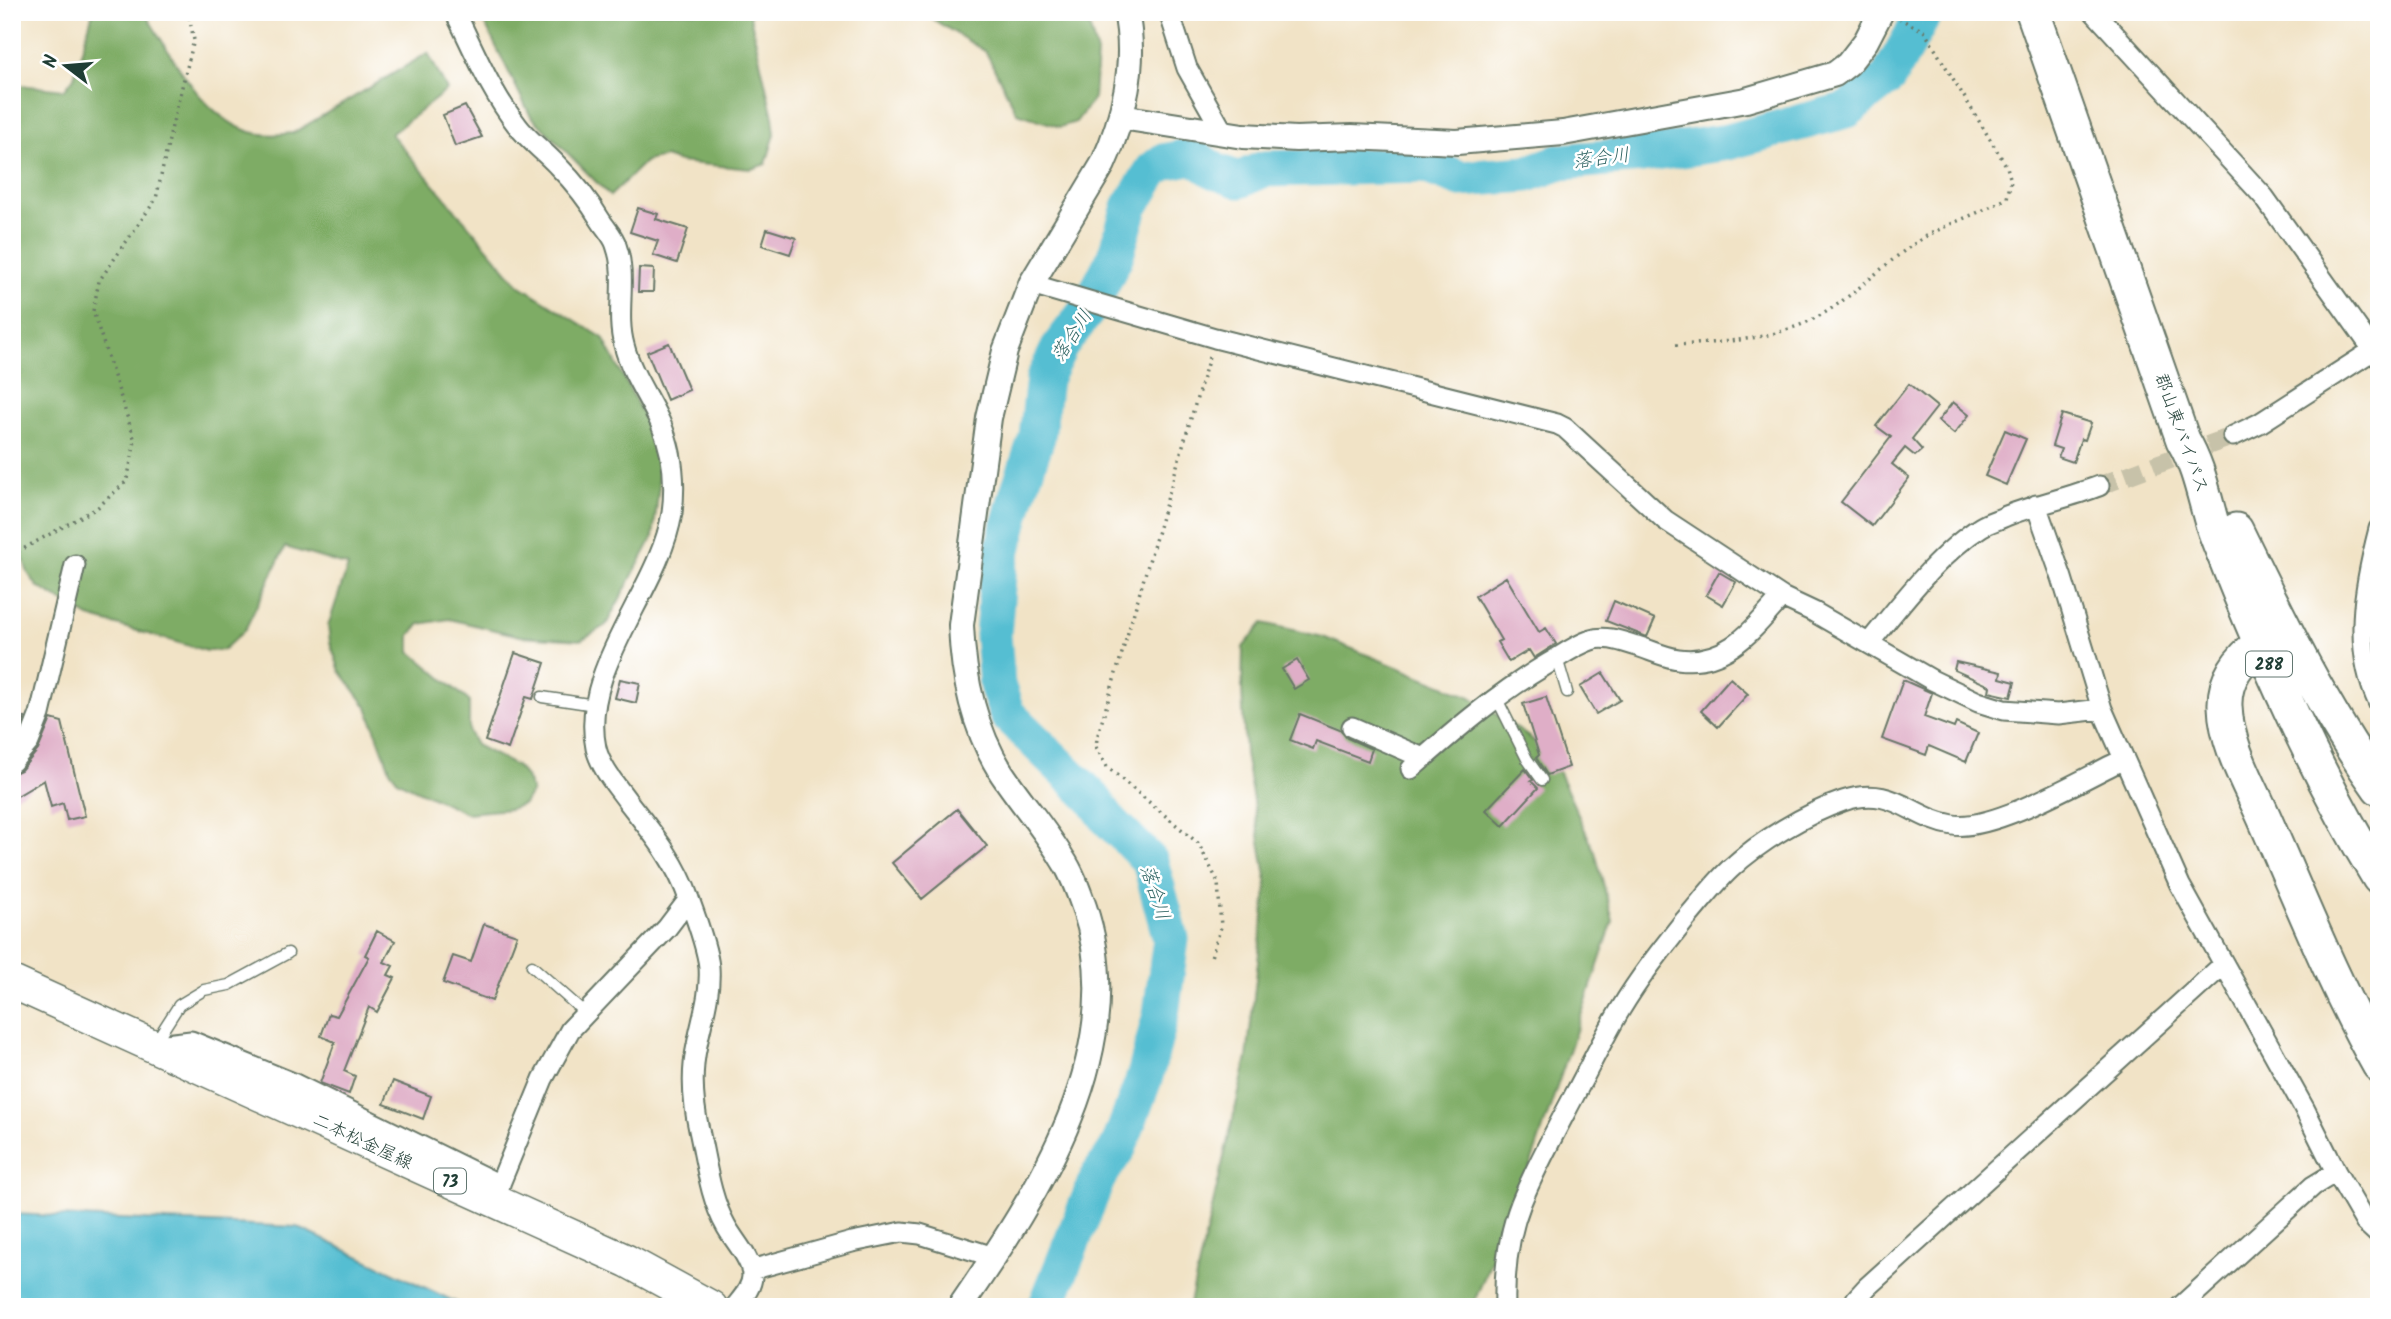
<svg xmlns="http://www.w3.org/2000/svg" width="2391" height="1319" font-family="Kalam,'Klee One',sans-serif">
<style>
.forest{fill:#7eac65;stroke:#4e744c;stroke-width:2}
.water{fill:#55bed2;stroke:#3a7e83;stroke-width:2}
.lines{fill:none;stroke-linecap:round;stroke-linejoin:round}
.river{stroke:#55bed2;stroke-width:37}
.building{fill:#dfaec7}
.minor-tunnel{stroke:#c7c2a9;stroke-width:19;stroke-dasharray:19 10;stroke-linecap:butt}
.service-casing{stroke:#687767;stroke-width:13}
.minor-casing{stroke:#687767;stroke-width:23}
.tertiary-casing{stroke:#687767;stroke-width:28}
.primary-casing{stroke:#687767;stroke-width:35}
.trunk-casing{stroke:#687767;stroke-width:37}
.path{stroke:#687767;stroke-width:3.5;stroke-dasharray:2 5;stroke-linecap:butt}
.service{stroke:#fff;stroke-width:10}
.minor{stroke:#fff;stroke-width:19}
.tertiary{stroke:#fff;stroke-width:24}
.primary{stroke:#fff;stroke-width:32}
.trunk{stroke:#fff;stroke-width:33}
.labels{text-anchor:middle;stroke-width:5;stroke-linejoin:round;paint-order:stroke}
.shield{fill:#fff;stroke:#627771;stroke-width:2}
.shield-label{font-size:16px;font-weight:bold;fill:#1f3d34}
.street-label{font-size:18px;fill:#1f3d34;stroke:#fff}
.water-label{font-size:19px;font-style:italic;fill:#2f6463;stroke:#fff}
</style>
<rect width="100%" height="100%" fill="#fff"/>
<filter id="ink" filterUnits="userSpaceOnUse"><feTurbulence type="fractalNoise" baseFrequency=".0143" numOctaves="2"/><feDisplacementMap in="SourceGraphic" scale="14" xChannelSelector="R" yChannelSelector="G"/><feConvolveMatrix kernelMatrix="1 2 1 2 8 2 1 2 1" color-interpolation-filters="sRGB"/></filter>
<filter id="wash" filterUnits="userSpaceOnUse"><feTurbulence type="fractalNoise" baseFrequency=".00686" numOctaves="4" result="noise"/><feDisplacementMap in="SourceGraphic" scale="28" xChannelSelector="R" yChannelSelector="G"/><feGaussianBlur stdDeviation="1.57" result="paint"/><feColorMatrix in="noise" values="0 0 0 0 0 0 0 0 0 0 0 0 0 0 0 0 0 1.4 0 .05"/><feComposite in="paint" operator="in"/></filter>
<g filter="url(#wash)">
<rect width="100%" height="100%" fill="#f1e3c6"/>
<path class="forest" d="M 93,12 L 144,12 C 171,53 197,110 245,130 C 259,136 279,135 293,133 L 428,53 L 447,90 L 391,134 L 519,285 L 603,338 L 654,436 L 659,486 L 653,537 L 606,625 L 581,640 L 520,636 L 449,619 L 420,624 L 410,635 L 410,651 L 469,701 L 469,732 L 476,745 L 516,766 L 526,777 L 532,791 L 524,804 L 510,809 L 466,813 L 398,781 L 390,770 L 367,707 L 340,671 L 330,642 L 328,626 L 348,566 L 285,547 L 245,630 L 223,650 L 207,651 L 89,617 L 37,586 L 28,573 L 12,525 L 12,84 L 64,90 L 74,77 Z
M 479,12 L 749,12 L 773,117 L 775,134 L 766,164 L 751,169 L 679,162 L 665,157 L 646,161 L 610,196 L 530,115 Z
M 921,12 L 1085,12 L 1097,53 L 1094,98 L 1076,122 L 1060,127 L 1017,113 L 986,52 Z
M 1263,623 L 1323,637 L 1471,697 L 1549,751 L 1595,852 L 1613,921 L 1531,1164 L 1472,1307 L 1189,1307 L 1247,1058 L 1267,882 L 1245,754 L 1242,689 L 1243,647 Z"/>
<path class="water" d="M 12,1214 L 297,1227 L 466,1307 L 12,1307 Z"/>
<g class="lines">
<path class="river" d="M 1046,1307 L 1098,1177 L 1119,1146 L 1145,1076 L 1161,1014 L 1171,939 L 1150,861 L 1108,819 L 1093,798 L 1007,714 L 997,685 L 993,635 L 999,564 L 1017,496 L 1037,437 L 1044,379 L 1060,346 L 1089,308 L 1115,257 L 1130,207 L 1153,170 L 1163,162 L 1193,156 L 1215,171 L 1239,180 L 1264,169 L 1424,165 L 1461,179 L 1527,174 L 1560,162 L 1642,155 L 1728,142 L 1847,110 L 1888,78 L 1925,12"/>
</g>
<g id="blocks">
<path class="building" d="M 465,106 L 482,137 L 455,146 L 443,115 Z
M 638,208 L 658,214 L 656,219 L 688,229 L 677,263 L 653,255 L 658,241 L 630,232 Z
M 767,229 L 796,238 L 790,254 L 762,245 Z
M 639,268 L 654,269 L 653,292 L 638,292 Z
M 669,343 L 689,390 L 667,400 L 647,352 Z
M 1909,384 L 1937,407 L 1912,439 L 1922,450 L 1915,456 L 1905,448 L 1892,464 L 1909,478 L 1872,526 L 1841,502 L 1891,437 L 1876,426 Z
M 1953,402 L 1969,415 L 1954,434 L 1938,421 Z
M 2062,414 L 2091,423 L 2085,440 L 2081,439 L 2073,462 L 2058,457 L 2061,449 L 2052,446 Z
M 2005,430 L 2026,439 L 2006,485 L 1985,476 Z
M 1719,572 L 1736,582 L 1723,605 L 1706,595 Z
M 1506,577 L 1539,632 L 1546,628 L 1556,644 L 1534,658 L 1529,650 L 1509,662 L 1497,642 L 1501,640 L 1475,596 Z
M 1614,601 L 1655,619 L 1647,637 L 1606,621 Z
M 515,653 L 545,663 L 533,699 L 526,697 L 508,749 L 485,741 Z
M 1297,660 L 1309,680 L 1294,689 L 1282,669 Z
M 1956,662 L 2001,672 L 2000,678 L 2015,682 L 2011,697 L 1989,692 L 1990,686 L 1954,670 Z
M 1603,673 L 1620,700 L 1596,714 L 1580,687 Z
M 1730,678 L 1748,694 L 1718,727 L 1701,711 Z
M 620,679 L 640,683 L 636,703 L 615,698 Z
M 1903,680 L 1932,693 L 1924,717 L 1954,728 L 1956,723 L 1978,733 L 1966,762 L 1929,746 L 1926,755 L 1882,739 Z
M 1546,697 L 1569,767 L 1547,775 L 1536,758 L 1539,755 L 1523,704 Z
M 12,710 L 25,718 L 18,736 L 12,743 Z
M 1300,714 L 1340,730 L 1347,738 L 1372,749 L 1368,761 L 1316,741 L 1313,749 L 1290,740 Z
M 51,719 L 62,722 L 85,816 L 67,820 L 63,803 L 51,807 L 44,780 L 12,799 L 12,774 L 21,770 L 38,750 Z
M 1525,769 L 1533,780 L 1531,781 L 1538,788 L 1503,826 L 1486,810 Z
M 957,809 L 987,846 L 922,899 L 892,863 Z
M 484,924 L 517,935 L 492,1001 L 443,983 L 453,956 L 471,962 Z
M 377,931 L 395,941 L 384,962 L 393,966 L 388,975 L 395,978 L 377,1012 L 369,1007 L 344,1071 L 355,1076 L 349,1094 L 320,1083 L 335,1042 L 321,1036 L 329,1014 L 337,1016 L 369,957 L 365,955 Z
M 393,1081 L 431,1096 L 423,1119 L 384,1104 Z"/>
</g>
</g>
<g filter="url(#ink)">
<use href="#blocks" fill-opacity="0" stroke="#687767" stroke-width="2"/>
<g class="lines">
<path class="minor-tunnel" d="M 2099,486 L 2233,436"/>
<defs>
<path id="service" d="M 1557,658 L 1567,692
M 542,697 L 595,705
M 1496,697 L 1527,759 L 1542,780
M 532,966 L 585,1013
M 156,1041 L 179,1005 L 204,990 L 229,985 L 288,953"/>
<path id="minor" d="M 455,12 C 474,50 490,91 517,125 C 528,140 544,151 557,165 C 574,182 589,201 601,221 C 606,229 614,237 616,245 C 628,277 615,313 624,345 C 631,373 648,396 660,422 C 673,451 676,482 672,513 C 660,590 579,668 596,748 C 601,769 617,786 629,803 C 653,834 676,861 689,899 C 696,918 707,947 709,967 C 711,994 702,1019 697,1045 C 691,1072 693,1103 699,1130 C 706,1161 710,1198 726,1226 C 734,1241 752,1259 752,1276 C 752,1288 742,1298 735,1307
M 1169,12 L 1187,68 L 1223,132
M 2094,12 L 2264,197 L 2379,358
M 1031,284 L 1215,338 L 1557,424 L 1565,428 L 1665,520 L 1782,597 L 1814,612 L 1932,680 L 1978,702 L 2004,710 L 2058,714 L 2102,709
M 2233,436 L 2260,423 L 2372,351
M 2036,505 L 2062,578 L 2102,709 L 2180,885 L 2304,1108 L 2336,1172 L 2365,1222 L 2379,1235
M 2379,529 C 2364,587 2352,648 2379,704
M 1869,643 C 1901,604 1938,554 1981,527 C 1989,522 1998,520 2006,516 C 2037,504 2068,498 2099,486
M 1352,727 L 1423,758
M 12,762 L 29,742 L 40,714 L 75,565
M 1411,769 C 1455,730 1498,693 1549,663 C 1562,655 1576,645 1591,640 C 1606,635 1623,642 1637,646 C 1650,650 1664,657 1678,659 C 1727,666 1753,629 1782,597
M 157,1045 L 191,1041 L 293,1083 L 500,1185
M 495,1196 L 543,1079 L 570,1030 L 667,928 L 689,899
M 751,1270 L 852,1242 L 902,1232 L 920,1234 L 994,1257
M 1505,1307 C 1504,1272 1508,1236 1521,1203 C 1536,1166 1556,1130 1575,1094 C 1590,1066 1604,1037 1620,1010 C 1639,978 1662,949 1685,920 C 1700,903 1714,884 1730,869 C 1760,841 1805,814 1843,801 C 1894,784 1909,818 1953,825 C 1995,831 2084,778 2124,759
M 1855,1307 L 1856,1299 L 1867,1287 L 2224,964
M 2180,1307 L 2313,1186 L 2336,1172"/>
<path id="tertiary" d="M 1121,117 L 1243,136 L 1296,139 L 1352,137 L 1457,142 L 1563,133 L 1746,100 L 1835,74 L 1848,64 L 1866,41 L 1881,12
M 960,1307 C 1038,1193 1133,1050 1084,907 C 1078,890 1072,873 1062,858 C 1044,828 1020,801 1001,772 C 973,727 963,677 961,625 L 989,418 L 1005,351 L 1031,284 L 1103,164 C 1124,118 1137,63 1126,12"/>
<path id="primary" d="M 12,982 L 627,1261 L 711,1307"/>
<path id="trunk" d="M 2033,12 L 2183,440 C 2198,465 2203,492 2211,520 C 2216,537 2224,554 2230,570 C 2272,675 2320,781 2379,878
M 2236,530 C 2279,618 2322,708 2379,788
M 2260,644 C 2239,659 2224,680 2225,706 C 2226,746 2251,787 2266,822 C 2302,904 2335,987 2379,1065"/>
</defs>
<use href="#service" class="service-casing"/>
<use href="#minor" class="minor-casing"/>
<use href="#tertiary" class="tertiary-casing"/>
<use href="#primary" class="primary-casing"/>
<use href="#trunk" class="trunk-casing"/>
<path class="path" d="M 1676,345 C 1731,342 1789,339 1835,306 C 1865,285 1890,259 1920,240 C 1947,223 1980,214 2007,198 L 2011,181 L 2007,167 L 1924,31 L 1900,19
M 1209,357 L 1097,738 L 1096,747 L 1107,767 L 1198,843 L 1218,882 L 1221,927 L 1211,957
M 12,555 L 97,508 L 127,481 L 135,441 L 93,311 L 99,281 L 156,199 L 172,126 L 194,40 L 188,12"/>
<use href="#service" class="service"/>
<use href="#minor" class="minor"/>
<use href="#tertiary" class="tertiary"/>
<use href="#primary" class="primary"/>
<use href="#trunk" class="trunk"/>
</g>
</g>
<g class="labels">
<g class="shield">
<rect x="2246" y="651.5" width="46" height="25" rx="5"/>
<rect x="434" y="1168.5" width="32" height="25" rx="5"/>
</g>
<g class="shield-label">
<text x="2269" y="670">288</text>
<text x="450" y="1187">73</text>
</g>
<g class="street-label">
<text transform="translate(2182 433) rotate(70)" y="6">郡山東バイパス</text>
<text transform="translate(363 1141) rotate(25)" y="6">二本松金屋線</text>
</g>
<g class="water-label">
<text transform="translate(1601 157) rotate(-7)" y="7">落合川</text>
<text transform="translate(1071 335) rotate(-57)" y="7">落合川</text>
<text transform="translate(1156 892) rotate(72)" y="7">落合川</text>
</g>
</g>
<rect width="2391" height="1319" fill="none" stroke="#fff" stroke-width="42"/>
<g transform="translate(66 66) rotate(286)" stroke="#ffffff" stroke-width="5" paint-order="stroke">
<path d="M0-5L12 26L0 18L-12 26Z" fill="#1f3d34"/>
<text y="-10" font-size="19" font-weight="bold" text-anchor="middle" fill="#1f3d34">N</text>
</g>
</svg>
